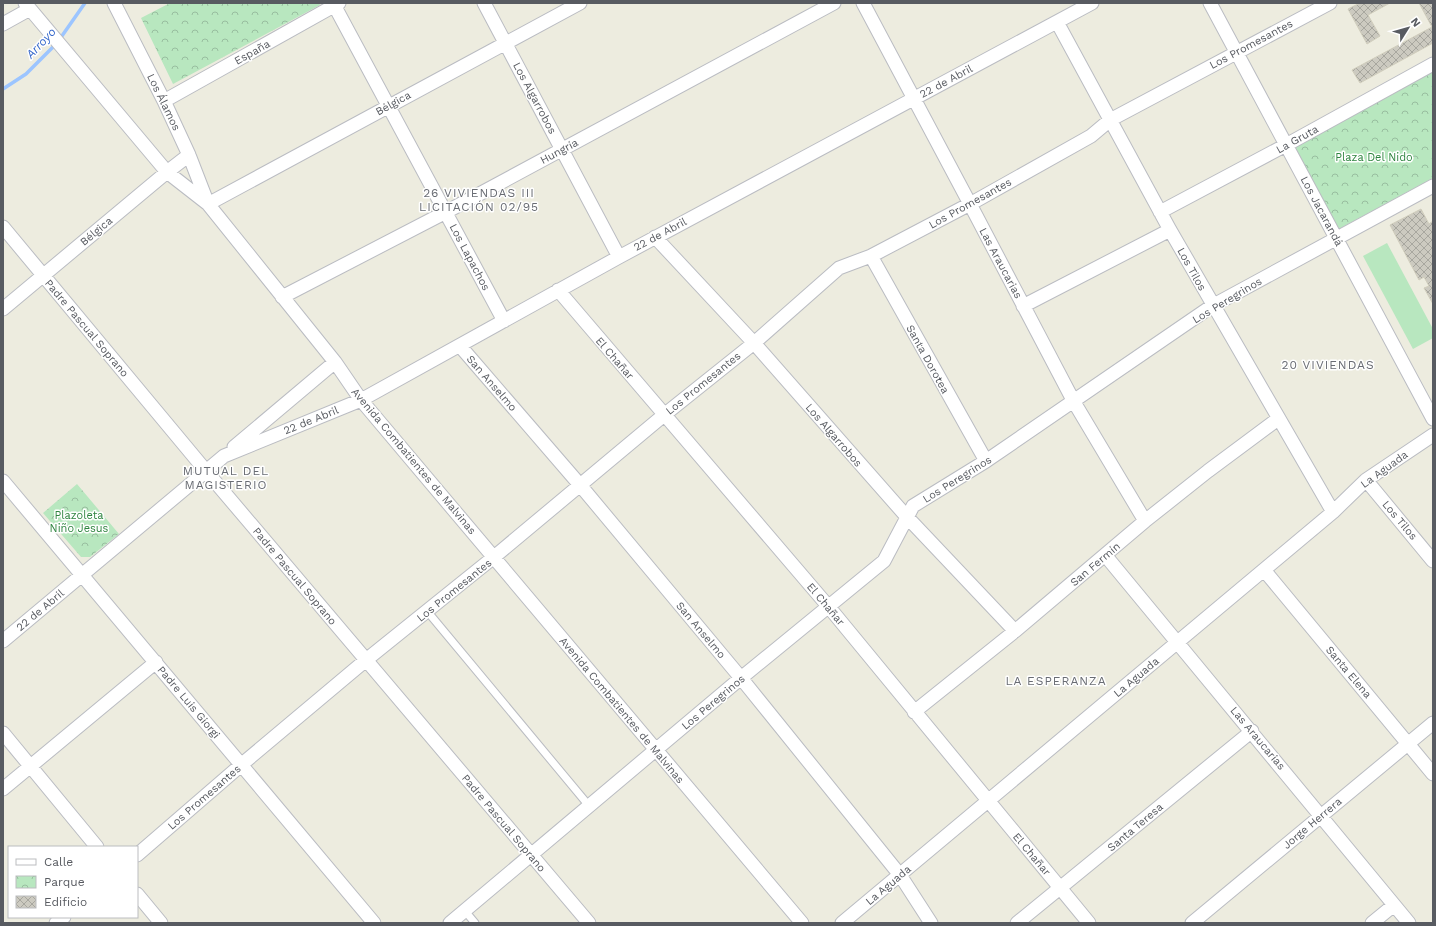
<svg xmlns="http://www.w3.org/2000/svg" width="1436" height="926" font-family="'Work Sans',sans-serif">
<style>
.grass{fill:#b8e7bf}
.park{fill:url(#park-crowns)}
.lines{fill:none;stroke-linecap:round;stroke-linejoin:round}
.stream{stroke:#9cc5ff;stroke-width:3.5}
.building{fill:url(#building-cross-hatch);stroke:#d1cebd}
.service-casing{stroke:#babcc2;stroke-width:9}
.minor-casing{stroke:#babcc2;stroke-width:15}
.service{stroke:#fff;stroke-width:7}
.minor{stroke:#fff;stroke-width:13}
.labels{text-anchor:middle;stroke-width:3;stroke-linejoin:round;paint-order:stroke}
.street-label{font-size:11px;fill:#585b61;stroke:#fff}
.park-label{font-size:11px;fill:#2e843f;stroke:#fff}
.water-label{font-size:12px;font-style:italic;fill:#3769cb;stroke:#fff}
.neighbourhood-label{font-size:12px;letter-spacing:1px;fill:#696c73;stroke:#fff}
</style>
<defs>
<pattern id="park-crowns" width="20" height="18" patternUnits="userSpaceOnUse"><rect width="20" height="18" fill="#b8e7bf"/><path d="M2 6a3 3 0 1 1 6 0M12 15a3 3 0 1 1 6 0" fill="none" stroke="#98be9f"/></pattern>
<pattern id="building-cross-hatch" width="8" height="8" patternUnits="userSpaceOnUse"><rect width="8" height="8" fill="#cccac0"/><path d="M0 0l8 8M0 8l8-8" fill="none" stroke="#a8a79f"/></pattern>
</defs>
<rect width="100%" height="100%" fill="#edecdf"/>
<path class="grass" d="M 1387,243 L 1433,329 L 1433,338 L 1413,349 L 1363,256 Z"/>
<path class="park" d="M 170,3 L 319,3 L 320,5 L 173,84 L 141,18 Z
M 1433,71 L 1433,178 L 1337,230 L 1292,149 Z
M 77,484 L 119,534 L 90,557 L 81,557 L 43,513 Z"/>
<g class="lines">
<path class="stream" d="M 3,89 L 26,74 L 57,43 L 85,3"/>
</g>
<path class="building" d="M 1360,3 L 1390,3 L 1368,15 L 1380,36 L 1367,44 L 1348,9 Z
M 1419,3 L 1433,3 L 1433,43 L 1360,83 L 1352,70 L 1432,27 Z
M 1421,209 L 1429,224 L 1433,221 L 1433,304 L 1424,288 L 1429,286 L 1424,277 L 1419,280 L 1390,225 Z"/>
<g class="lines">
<defs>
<path id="service" d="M 427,611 L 590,807
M 465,911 L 475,923"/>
<path id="minor" d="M 25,3 L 167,172 L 208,204 L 335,362 L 361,400 L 802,923
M 114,3 L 164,101 L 189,155 L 208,204
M 333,3 L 504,321
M 484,3 L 619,257
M 863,3 L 970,204 L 1074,402 L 1145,521
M 1210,3 L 1433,419
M 1057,22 L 1170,230 L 1333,512
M 3,24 L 30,9
M 164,101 L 339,3
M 208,204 L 580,3
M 1160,212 L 1286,145 L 1433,64
M 3,227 L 206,471 L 589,923
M 655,237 L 754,343 L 907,517 L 1015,631
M 871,256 L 986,461
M 558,290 L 828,606 L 1089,923
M 282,297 L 446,212 L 834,3
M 1023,306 L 1170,230
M 3,309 L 167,172 L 189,155
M 460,346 L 580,485 L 741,678 L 900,875 L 931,923
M 234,447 L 335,362
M 1366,480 L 1433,561
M 3,481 L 374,923
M 1105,555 L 1409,923
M 1264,570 L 1433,774
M 3,641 L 224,456 L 361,400 L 619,257 L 1092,3
M 914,712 L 1015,631 L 1145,521 L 1208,471 L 1278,419
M 3,733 L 97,847
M 3,789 L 156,662
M 137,855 L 241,765 L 366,660 L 494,557 L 664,415 L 754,343 L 839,268 L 871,256 L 970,204 L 1091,136 L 1110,120 L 1330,3
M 137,894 L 161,923
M 56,923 L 64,917
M 450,923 L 741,678 L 884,561 L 913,506 L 986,461 L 1212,306 L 1433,186
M 842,923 L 1333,512 L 1366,480 L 1433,435
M 1017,923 L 1252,731
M 1192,923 L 1433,723
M 1372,923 L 1394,905"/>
</defs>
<use href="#service" class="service-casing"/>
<use href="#minor" class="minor-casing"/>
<use href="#service" class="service"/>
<use href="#minor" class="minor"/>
</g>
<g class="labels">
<g class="street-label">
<text transform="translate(1251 44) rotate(-28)" y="4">Los Promesantes</text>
<text transform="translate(252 52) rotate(-29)" y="4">España</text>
<text transform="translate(946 81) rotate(-28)" y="4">22 de Abril</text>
<text transform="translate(535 98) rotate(62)" y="4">Los Algarrobos</text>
<text transform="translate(164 102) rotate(64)" y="4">Los Álamos</text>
<text transform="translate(393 103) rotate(-29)" y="4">Bélgica</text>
<text transform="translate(1297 139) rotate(-29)" y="4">La Gruta</text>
<text transform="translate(559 151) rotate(-28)" y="4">Hungría</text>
<text transform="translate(970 203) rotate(-29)" y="4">Los Promesantes</text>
<text transform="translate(1322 211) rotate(62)" y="4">Los Jacarandá</text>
<text transform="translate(96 231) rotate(-40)" y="4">Bélgica</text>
<text transform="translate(660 234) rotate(-28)" y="4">22 de Abril</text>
<text transform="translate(470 257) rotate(62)" y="4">Los Lapachos</text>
<text transform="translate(1001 263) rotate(62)" y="4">Las Araucarias</text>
<text transform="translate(1192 269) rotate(61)" y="4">Los Tilos</text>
<text transform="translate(1227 300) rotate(-31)" y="4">Los Peregrinos</text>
<text transform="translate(87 328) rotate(50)" y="4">Padre Pascual Soprano</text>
<text transform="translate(615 358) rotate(49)" y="4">El Chañar</text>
<text transform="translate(928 359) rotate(61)" y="4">Santa Dorotea</text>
<text transform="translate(492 383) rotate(49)" y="4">San Anselmo</text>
<text transform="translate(703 383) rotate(-39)" y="4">Los Promesantes</text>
<text transform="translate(311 420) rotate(-22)" y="4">22 de Abril</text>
<text transform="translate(834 435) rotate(49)" y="4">Los Algarrobos</text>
<text transform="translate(414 461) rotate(50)" y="4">Avenida Combatientes de Malvinas</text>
<text transform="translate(1384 469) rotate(-36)" y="4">La Aguada</text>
<text transform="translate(957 479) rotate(-32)" y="4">Los Peregrinos</text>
<text transform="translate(1400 520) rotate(50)" y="4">Los Tilos</text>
<text transform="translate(1095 564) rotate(-40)" y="4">San Fermín</text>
<text transform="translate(295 576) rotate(50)" y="4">Padre Pascual Soprano</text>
<text transform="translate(454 590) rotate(-39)" y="4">Los Promesantes</text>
<text transform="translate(826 604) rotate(50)" y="4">El Chañar</text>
<text transform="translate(40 610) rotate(-40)" y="4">22 de Abril</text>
<text transform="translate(701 630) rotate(50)" y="4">San Anselmo</text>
<text transform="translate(1349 672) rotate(50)" y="4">Santa Elena</text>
<text transform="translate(1136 677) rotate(-40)" y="4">La Aguada</text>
<text transform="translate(189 702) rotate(50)" y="4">Padre Luis Giorgi</text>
<text transform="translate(713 702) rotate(-40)" y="4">Los Peregrinos</text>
<text transform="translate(622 710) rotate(50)" y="4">Avenida Combatientes de Malvinas</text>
<text transform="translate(1258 738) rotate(50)" y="4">Las Araucarias</text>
<text transform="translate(204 797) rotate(-41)" y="4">Los Promesantes</text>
<text transform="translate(504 823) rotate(50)" y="4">Padre Pascual Soprano</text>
<text transform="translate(1312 823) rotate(-40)" y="4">Jorge Herrera</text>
<text transform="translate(1135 827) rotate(-40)" y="4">Santa Teresa</text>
<text transform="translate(1032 854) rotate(50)" y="4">El Chañar</text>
<text transform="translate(888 885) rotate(-40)" y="4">La Aguada</text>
</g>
<g class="park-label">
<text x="1374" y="161">Plaza Del Nido</text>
<text x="79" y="519">Plazoleta<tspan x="79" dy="13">Niño Jesus</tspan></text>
</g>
<g class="water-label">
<text transform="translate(41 43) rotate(-47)" y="4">Arroyo</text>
</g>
<g class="neighbourhood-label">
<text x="479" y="197">26 VIVIENDAS III<tspan x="479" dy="14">LICITACIÓN 02/95</tspan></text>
<text x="1328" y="369">20 VIVIENDAS</text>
<text x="226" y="475">MUTUAL DEL<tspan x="226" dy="14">MAGISTERIO</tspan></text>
<text x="1056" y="685">LA ESPERANZA</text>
</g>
</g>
<rect width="1436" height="926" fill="none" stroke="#585b61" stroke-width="8"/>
<rect x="8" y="846" width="130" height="72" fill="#ffffff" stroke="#bcbdc0"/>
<rect x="16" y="859" width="20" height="6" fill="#ffffff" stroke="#bcbdc0"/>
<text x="44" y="866" font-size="12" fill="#585b61">Calle</text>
<rect x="16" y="876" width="20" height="12" fill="url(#park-crowns)" stroke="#bcbdc0"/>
<text x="44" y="886" font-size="12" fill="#585b61">Parque</text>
<rect x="16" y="896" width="20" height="12" fill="url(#building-cross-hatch)" stroke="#bcbdc0"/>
<text x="44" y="906" font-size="12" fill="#585b61">Edificio</text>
<g transform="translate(1408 28) rotate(53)" stroke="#ffffff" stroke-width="3" paint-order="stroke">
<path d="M0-3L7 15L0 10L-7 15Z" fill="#585b61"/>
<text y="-6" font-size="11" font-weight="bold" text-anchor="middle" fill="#585b61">N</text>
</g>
</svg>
